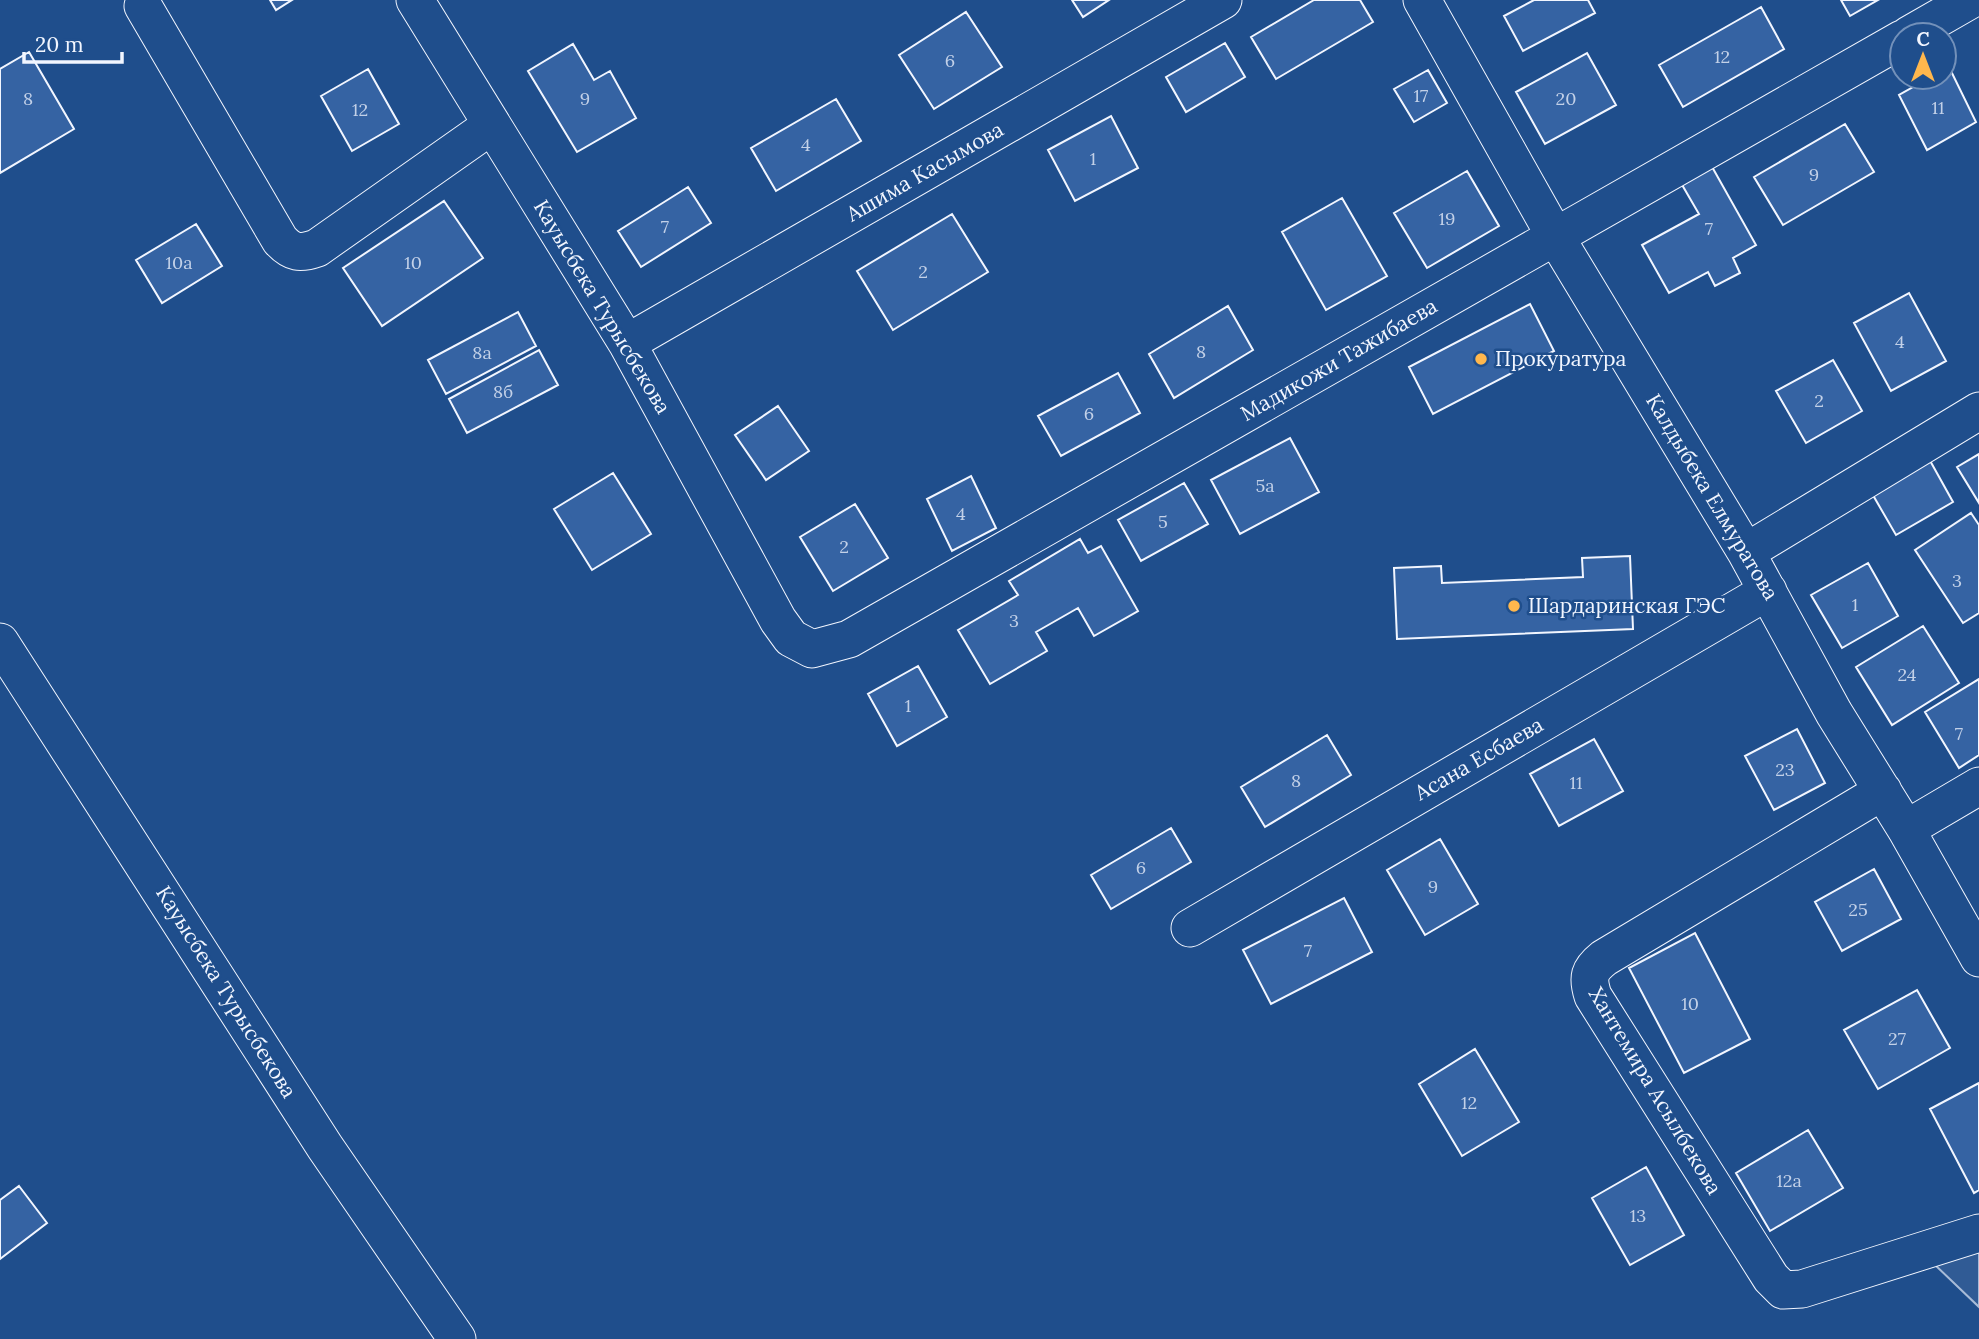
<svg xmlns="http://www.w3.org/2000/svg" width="1979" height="1339" font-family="Lora,serif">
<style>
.built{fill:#305b95;stroke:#a8bbd7;stroke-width:2}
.building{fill:#3563a3;stroke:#f2f6ff;stroke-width:2}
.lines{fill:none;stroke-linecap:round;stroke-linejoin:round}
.minor-casing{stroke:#f2f6ff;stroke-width:39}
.minor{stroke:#1f4e8c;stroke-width:37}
.poi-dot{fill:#ffb74d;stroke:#1f4e8c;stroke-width:2.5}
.labels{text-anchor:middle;stroke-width:5;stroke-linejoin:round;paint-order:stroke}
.number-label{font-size:18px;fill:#c3d1e8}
.street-label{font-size:21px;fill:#f2f6ff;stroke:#1f4e8c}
.poi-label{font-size:21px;fill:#f2f6ff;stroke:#1f4e8c;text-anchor:start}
</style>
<rect width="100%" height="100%" fill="#1f4e8c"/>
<path class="built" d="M 1979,1245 L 1979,1307 L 1933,1263 Z"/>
<path class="building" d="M 270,0 L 292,0 L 276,10 Z
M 1072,0 L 1109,0 L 1083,17 Z
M 1314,0 L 1360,0 L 1373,22 L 1276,79 L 1251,37 Z
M 1534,0 L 1588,0 L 1595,13 L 1523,51 L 1504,16 Z
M 1841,0 L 1878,0 L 1850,16 Z
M 1761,7 L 1784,49 L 1683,107 L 1659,65 Z
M 966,12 L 1002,67 L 934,109 L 899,55 Z
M 1225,43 L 1245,77 L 1186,112 L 1166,77 Z
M 573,44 L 594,80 L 610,71 L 636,118 L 577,152 L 528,71 Z
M 29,52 L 74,129 L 0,173 L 0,69 Z
M 1587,53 L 1616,105 L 1545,144 L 1516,92 Z
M 1949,67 L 1976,122 L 1927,150 L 1899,95 L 1931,77 L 1944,77 L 1944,70 Z
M 368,69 L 399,124 L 352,151 L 321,96 Z
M 1428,70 L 1447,103 L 1414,122 L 1394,89 Z
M 836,99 L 861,141 L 776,191 L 751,148 Z
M 1111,116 L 1138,168 L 1075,201 L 1048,150 Z
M 1845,124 L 1874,172 L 1783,225 L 1754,177 Z
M 1711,165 L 1756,245 L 1733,258 L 1740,273 L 1715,286 L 1708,272 L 1669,293 L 1642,245 L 1699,214 L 1681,183 Z
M 1467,171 L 1499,226 L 1427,268 L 1394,213 Z
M 688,187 L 711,223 L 641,267 L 618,231 Z
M 1342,198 L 1387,276 L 1326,310 L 1282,232 Z
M 444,201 L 483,258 L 382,326 L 343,268 Z
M 952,214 L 988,272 L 893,330 L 857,271 Z
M 196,224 L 222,266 L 162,303 L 136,260 Z
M 1909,293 L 1946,361 L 1891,391 L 1854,323 Z
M 1530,304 L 1554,351 L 1433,414 L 1409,367 Z
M 1228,306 L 1253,350 L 1174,398 L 1149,354 Z
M 518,312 L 536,346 L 446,394 L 428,360 Z
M 539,350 L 558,385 L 467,433 L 449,399 Z
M 1833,360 L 1862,411 L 1806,443 L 1776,391 Z
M 1118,373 L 1140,413 L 1061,456 L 1038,416 Z
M 778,406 L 809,451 L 766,480 L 735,435 Z
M 1290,438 L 1319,492 L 1240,534 L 1211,480 Z
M 1979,454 L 1979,503 L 1957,467 Z
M 1928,457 L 1953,502 L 1896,535 L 1870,490 Z
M 613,473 L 651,534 L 592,570 L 554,509 Z
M 971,476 L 996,528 L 952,551 L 927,499 Z
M 1184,483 L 1208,524 L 1141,561 L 1118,520 Z
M 855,504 L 888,558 L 833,591 L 800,537 Z
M 1971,513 L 1979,525 L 1979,613 L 1963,623 L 1915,550 Z
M 1080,539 L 1088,553 L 1101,546 L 1138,611 L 1094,636 L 1078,608 L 1036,632 L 1047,651 L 990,684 L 958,630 L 1018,595 L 1009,581 Z
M 1630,556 L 1633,629 L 1397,639 L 1394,568 L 1441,566 L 1442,583 L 1583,577 L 1582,558 Z
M 1868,563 L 1898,616 L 1842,648 L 1811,595 Z
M 1923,626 L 1959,683 L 1892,725 L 1856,667 Z
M 918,666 L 947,717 L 897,746 L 868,694 Z
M 1979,679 L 1979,755 L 1959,768 L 1925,712 Z
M 1797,729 L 1825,783 L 1774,810 L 1745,756 Z
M 1327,735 L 1351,775 L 1265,827 L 1241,787 Z
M 1594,739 L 1623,791 L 1559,826 L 1530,774 Z
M 1171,828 L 1191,862 L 1111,909 L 1091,875 Z
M 1440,839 L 1478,904 L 1425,935 L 1387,870 Z
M 1874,869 L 1901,919 L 1842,951 L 1815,902 Z
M 1344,898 L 1372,952 L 1271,1004 L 1243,950 Z
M 1695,933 L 1750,1039 L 1684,1073 L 1629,968 Z
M 1917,990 L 1950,1048 L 1878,1089 L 1844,1030 Z
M 1475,1049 L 1519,1122 L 1462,1156 L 1419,1084 Z
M 1979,1083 L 1979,1190 L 1974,1193 L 1930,1109 Z
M 1808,1130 L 1843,1188 L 1770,1231 L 1736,1173 Z
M 1646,1167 L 1684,1235 L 1630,1265 L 1592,1198 Z
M 19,1186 L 47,1223 L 0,1259 L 0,1200 Z"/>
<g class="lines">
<defs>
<path id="minor" d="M 415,0 L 627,343 L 778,620 L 791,638 L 812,649 L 849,639 L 1902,39
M 1422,0 L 1555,236 L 1746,552 L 1834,713 L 1906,829 L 1979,958
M 143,6 L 280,240 C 292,253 300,254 317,248 L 492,125
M 1909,35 L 1970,0
M 627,343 L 1223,0
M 1746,552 L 1979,411
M 0,642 L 325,1147 L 457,1339
M 1883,791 L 1604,958 C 1589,970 1587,977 1593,996 L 1771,1278 L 1783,1290 L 1802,1289 L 1979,1233
M 1906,829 L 1979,786
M 1190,928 L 1768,591"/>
</defs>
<use href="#minor" class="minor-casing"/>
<use href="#minor" class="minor"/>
</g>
<g class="poi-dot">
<circle cx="1481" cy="359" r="7"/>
<circle cx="1514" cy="606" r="7"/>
</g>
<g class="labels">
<g class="number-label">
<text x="1722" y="63">12</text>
<text x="950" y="67">6</text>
<text x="1421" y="102">17</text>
<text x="28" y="105">8</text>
<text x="585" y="105">9</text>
<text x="1566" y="105">20</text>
<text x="1938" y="114">11</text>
<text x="360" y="116">12</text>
<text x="806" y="151">4</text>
<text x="1093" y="165">1</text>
<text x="1814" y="181">9</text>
<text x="1447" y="225">19</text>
<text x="665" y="233">7</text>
<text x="1709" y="235">7</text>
<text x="179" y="269">10а</text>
<text x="413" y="269">10</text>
<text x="923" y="278">2</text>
<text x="1900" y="348">4</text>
<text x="1201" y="358">8</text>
<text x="482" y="359">8а</text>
<text x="503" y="398">8б</text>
<text x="1819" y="407">2</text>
<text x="1089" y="420">6</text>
<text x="1265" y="492">5а</text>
<text x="961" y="520">4</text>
<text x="1163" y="528">5</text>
<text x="844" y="553">2</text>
<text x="1957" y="587">3</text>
<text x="1855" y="611">1</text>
<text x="1014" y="627">3</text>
<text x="1907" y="681">24</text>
<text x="908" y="712">1</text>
<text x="1959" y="740">7</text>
<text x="1785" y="776">23</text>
<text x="1296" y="787">8</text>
<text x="1576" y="789">11</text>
<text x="1141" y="874">6</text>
<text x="1433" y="893">9</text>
<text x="1858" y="916">25</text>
<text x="1308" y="957">7</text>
<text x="1690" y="1010">10</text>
<text x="1897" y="1045">27</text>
<text x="1469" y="1109">12</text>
<text x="1789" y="1187">12а</text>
<text x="1638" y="1222">13</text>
</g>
<g class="street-label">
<text transform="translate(925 172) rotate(-30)" y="7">Ашима Касымова</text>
<text transform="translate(602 307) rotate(59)" y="7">Кауысбека Турысбекова</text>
<text transform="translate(1339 360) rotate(-30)" y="7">Мадикожи Тажибаева</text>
<text transform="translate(1712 497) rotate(59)" y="7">Калдыбека Елмуратова</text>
<text transform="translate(1479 759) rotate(-30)" y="7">Асана Есбаева</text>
<text transform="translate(226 992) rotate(58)" y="7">Кауысбека Турысбекова</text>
<text transform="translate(1655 1091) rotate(59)" y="7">Хантемира Асылбекова</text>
</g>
<g class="poi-label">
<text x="1495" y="366">Прокуратура</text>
<text x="1528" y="613">Шардаринская ГЭС</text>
</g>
</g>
<g transform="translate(1923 56)"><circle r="33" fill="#1f4e8c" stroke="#7391ba" stroke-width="2"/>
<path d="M0-5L12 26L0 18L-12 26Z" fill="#ffb74d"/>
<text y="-10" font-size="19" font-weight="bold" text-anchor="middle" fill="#f2f6ff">С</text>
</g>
<path d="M24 52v10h98v-10" fill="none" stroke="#f2f6ff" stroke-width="3.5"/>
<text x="35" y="52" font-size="21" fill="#f2f6ff" stroke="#1f4e8c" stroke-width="5" paint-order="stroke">20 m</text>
</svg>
